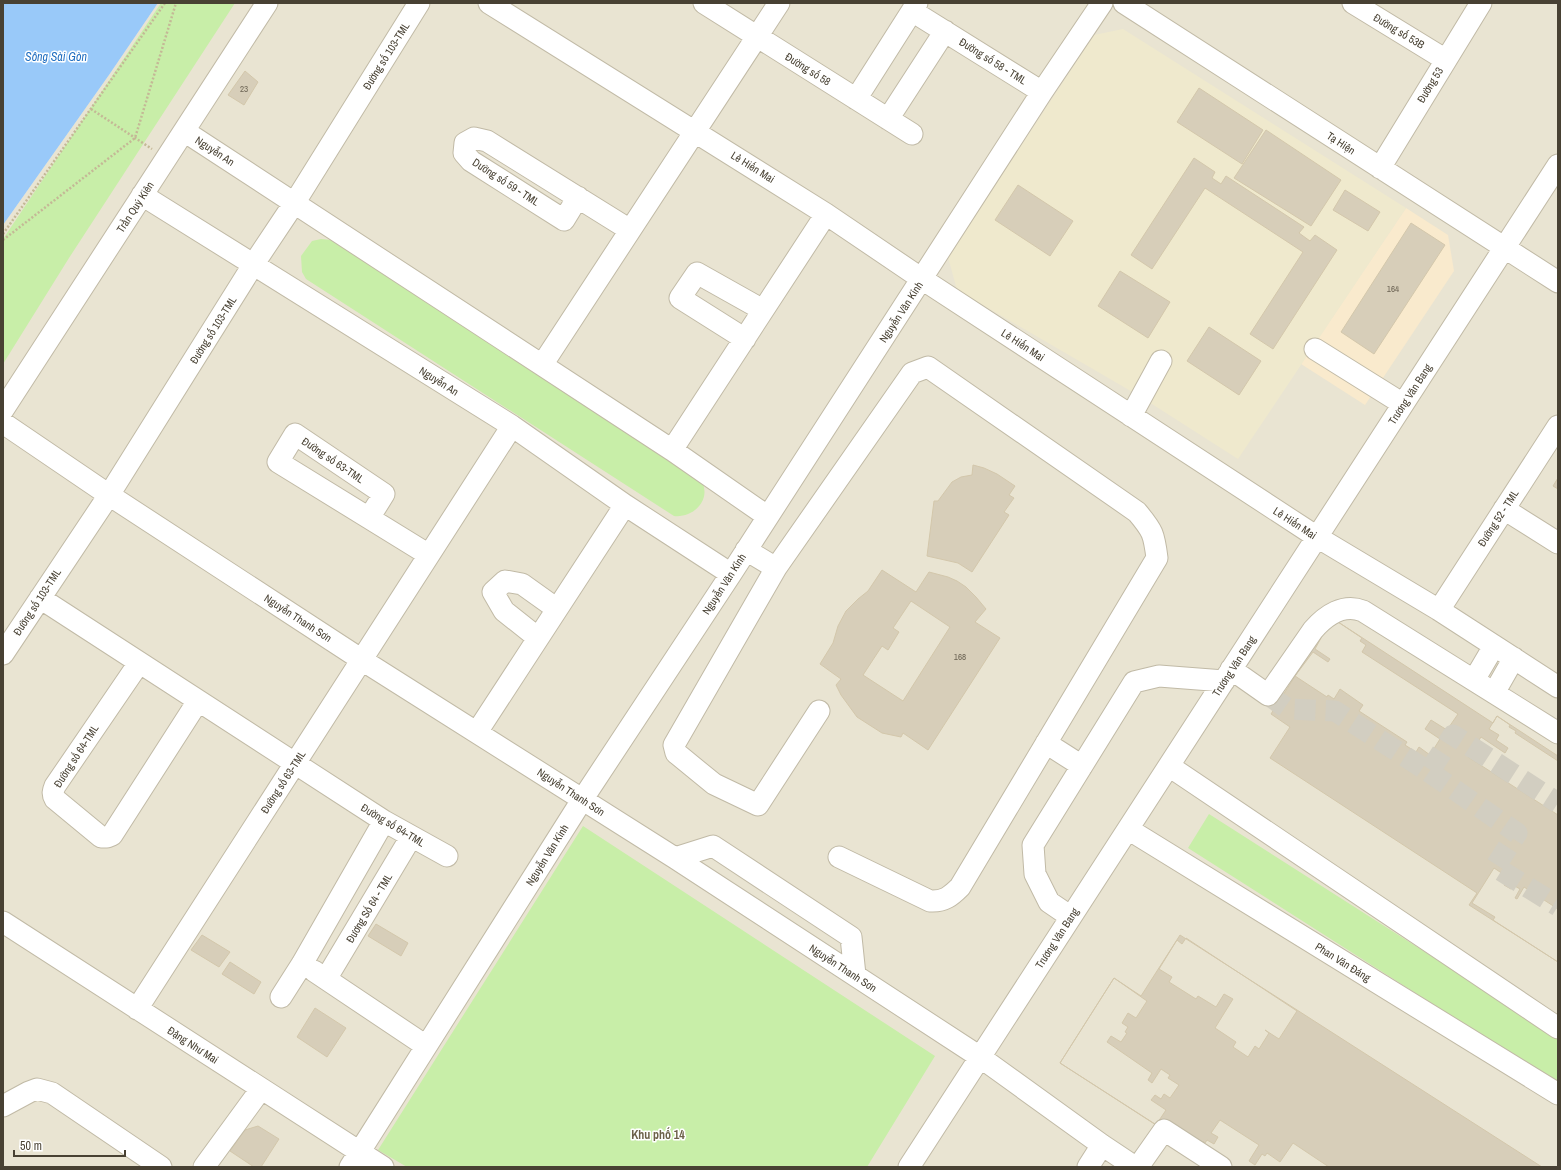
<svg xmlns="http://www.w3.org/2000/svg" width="1561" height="1170" font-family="'Archivo Narrow',sans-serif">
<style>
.residential{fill:#e9e4d2}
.commercial{fill:#f9eacd}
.education{fill:#efe9cd}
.green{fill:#c8eea8}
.water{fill:#99c9f9}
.building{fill:#d7ceb9;stroke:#d3c7ab;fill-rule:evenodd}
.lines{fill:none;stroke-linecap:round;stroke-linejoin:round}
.minor-tunnel{stroke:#d2cec1;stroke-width:21;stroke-dasharray:21 10;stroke-linecap:butt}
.minor-casing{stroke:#c1baa6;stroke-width:23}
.path{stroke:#c4b896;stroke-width:2.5;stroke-dasharray:2 2;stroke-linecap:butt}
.minor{stroke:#fff;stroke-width:21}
.labels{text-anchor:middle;stroke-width:3;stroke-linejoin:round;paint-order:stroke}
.number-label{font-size:9px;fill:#6c6454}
.street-label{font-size:11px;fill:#484133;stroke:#fff}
.water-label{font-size:12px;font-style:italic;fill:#206ec0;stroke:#fff}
.neighbourhood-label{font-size:12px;font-weight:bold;fill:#6c6149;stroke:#fff}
</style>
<rect width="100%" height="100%" fill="#f4f1e5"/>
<path class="residential" d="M 158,3 L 1558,3 L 1558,1167 L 3,1167 L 3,225 L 109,75 Z"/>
<path class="commercial" d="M 1406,208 L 1448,235 L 1454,271 L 1365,405 L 1301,364 Z"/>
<path class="education" d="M 1123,29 L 1406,208 L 1238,459 L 1141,397 L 957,290 L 948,257 L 1094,35 Z"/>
<path class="green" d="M 161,3 L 235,3 L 69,258 L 3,364 L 3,239 Z
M 321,239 L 332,240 L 699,475 C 700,478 702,481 703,484 C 710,503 691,518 674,516 L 306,279 L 302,272 L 301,256 L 312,241 Z
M 1209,814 L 1558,1037 L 1558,1084 L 1188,848 Z
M 583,826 L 935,1056 L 867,1167 L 407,1167 L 378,1150 Z"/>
<path class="water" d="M 3,3 L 158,3 L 109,75 L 3,225 Z"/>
<path class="building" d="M 245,71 L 258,82 L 244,105 L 228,95 Z
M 1199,88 L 1263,130 L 1242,164 L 1177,122 Z
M 1266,130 L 1341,180 L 1311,226 L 1234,178 Z
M 1194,158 L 1215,172 L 1212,178 L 1221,184 L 1226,176 L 1304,227 L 1299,233 L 1310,241 L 1315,235 L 1337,250 L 1273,349 L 1250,334 L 1303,252 L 1205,188 L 1152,269 L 1131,255 Z
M 1018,185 L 1073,221 L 1050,256 L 995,220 Z
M 1345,190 L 1380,212 L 1368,231 L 1333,210 Z
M 1411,223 L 1445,245 L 1374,354 L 1341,332 Z
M 1120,271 L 1170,302 L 1148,338 L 1098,306 Z
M 1209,327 L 1261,361 L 1239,395 L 1187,361 Z
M 973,465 L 984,468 L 997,474 L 1015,486 L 1009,495 L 1014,498 L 1004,512 L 1009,515 L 972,572 L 958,563 L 927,556 L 934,501 L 938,501 L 952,482 L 961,477 L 972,475 Z
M 1558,478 L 1558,489 L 1553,486 Z
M 882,570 L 916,592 L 929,572 L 948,577 L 957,581 L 966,587 L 976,597 L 986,609 L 975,622 L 1000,638 L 928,750 L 903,733 L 901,737 L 882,733 L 857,717 L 841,695 L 836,685 L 841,679 L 820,664 L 833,643 L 838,626 L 846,611 L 858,599 L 868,591 ZM 911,601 L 950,627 L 903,701 L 863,675 L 882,646 L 888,650 L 899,632 L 893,628 Z
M 1332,618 L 1362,638 L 1360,641 L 1366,645 L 1362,652 L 1458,714 L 1447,730 L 1431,720 L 1425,729 L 1440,739 L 1430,755 L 1419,747 L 1416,752 L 1405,745 L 1407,742 L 1359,711 L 1363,705 L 1340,689 L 1334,699 L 1328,695 L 1327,697 L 1295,676 L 1313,652 L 1328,662 L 1330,659 L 1315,649 Z
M 1332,618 L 1493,723 L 1497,716 L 1558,756 L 1558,962 L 1469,905 L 1477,893 L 1270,758 L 1290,727 L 1271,714 Z
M 1497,716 L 1510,725 L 1509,727 L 1516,731 L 1515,733 L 1558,761 L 1558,815 L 1468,757 L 1481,737 L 1505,753 L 1508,748 L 1496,740 L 1499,735 L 1489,729 Z
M 1494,868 L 1509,878 L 1504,885 L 1511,889 L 1513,885 L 1520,889 L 1515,898 L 1517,899 L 1524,887 L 1558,909 L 1558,962 L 1493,920 L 1495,917 L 1472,903 Z
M 376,924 L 408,943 L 401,956 L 368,936 Z
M 202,935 L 230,952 L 219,967 L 191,950 Z
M 1180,935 L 1542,1167 L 1222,1167 L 1060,1063 L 1114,978 L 1141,996 Z
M 1186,938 L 1297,1011 L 1279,1039 L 1265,1030 L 1269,1033 L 1259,1049 L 1255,1046 L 1248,1057 L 1233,1047 L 1236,1042 L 1215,1028 L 1233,999 L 1224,994 L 1216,1007 L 1198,996 L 1196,999 L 1169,982 L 1172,977 L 1159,969 L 1177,940 L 1182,944 Z
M 230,962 L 261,982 L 254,994 L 222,974 Z
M 1114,978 L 1147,1001 L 1136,1018 L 1128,1013 L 1122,1023 L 1128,1027 L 1125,1032 L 1127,1033 L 1121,1042 L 1111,1036 L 1107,1042 L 1152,1073 L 1148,1080 L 1152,1083 L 1161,1069 L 1170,1075 L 1168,1078 L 1179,1085 L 1170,1098 L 1164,1094 L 1161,1099 L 1155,1095 L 1151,1100 L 1166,1110 L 1156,1125 L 1060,1063 Z
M 315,1008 L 346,1028 L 327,1057 L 297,1037 Z
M 1220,1120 L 1259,1145 L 1249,1161 L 1255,1165 L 1262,1154 L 1265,1156 L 1267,1153 L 1280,1162 L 1293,1143 L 1329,1167 L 1217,1167 L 1199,1148 L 1203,1141 L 1205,1143 L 1207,1140 L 1214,1144 L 1218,1137 L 1211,1133 Z
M 258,1126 L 279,1139 L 261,1167 L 254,1167 L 230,1151 L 245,1130 Z"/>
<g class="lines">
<path class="minor-tunnel" d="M 1268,695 L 1288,709 L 1335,711 L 1429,772 L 1453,735 L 1558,803
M 1429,772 L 1517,833 L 1495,867 L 1558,906"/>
<defs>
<path id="minor" d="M 489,3 L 826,214 L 922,279 L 1317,537 L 1439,610 L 1558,687
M 704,3 L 912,134
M 1124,3 L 1558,282
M 1353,3 L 1446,60
M 912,11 L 1042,92
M 856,99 L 917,3
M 888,119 L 945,31
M 184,131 L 672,450 L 767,516
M 1380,168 L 1481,3
M 142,195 L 512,426 L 625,505 L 731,574
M 578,197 L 564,220 L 471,161 L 464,153 L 465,143 L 474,138 L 487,141 L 630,230
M 745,339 L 680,298 L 697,273 L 763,310
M 1315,349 L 1403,404
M 542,365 L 779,3
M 3,410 L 267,3
M 1131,416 L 1161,361
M 3,423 L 109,495 L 362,660 L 675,858 L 980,1057 L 1102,1145 L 1135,1167
M 672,450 L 826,214
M 1504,509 L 1558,543
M 369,518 L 384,494 L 295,434 L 278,462 L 429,555
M 746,550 L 776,568 L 912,373 L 928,367 L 1137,512 C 1153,531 1154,534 1157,558 L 960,887 C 951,896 944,902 930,901 L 839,857
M 776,568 L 674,745 L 676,753 L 714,784 L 758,805 L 819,711
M 40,598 L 384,821 L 447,856
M 1439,610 L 1558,426
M 538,638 L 504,611 L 493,592 L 505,581 L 522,584 L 557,609
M 3,654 L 109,495 L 253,265 L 295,202 L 419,3
M 139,663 L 55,786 C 53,791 52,794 55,799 L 101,837 L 107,837 L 112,835 L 198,701
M 1231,669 L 1268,695 L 1313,630 C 1326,615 1344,603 1363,611 L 1558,733
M 1474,680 L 1494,646
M 1494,693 L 1514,658
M 477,732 L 625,505
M 1046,743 L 1082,766
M 1169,766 L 1558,1028
M 1128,829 L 1558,1094
M 675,858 L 713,846 L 851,937 L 855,975
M 1071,917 L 1049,902 L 1035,874 L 1033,845 L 1134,682 L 1159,676 L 1224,681
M 3,922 L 383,1167
M 314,971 L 426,1046
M 326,979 L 411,837
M 281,997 L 302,964 L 384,821
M 137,1009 L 512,426
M 3,1106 L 29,1092 L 37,1089 L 52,1093 L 161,1167
M 204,1167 L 261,1089
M 350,1167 L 582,800 L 731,574 L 1042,92 L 1102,3
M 909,1167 L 1558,165
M 1088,1167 L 1102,1145
M 1138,1167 L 1164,1130 L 1221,1167"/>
</defs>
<use href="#minor" class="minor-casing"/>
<path class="path" d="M 91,109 L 152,149
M 3,234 L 165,3
M 3,240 L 135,138 L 176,3"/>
<use href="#minor" class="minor"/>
</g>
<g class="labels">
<g class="number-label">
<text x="244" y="92">23</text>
<text x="1393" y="292">164</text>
<text x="960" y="660">168</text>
</g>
<g class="street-label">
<text transform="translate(1399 31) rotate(31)" y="4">Đường số 53B</text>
<text transform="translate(386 56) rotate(-58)" y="4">Đường số 103-TML</text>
<text transform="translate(993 61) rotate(32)" y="4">Đường số 58 - TML</text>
<text transform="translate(808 69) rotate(32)" y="4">Đường số 58</text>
<text transform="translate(1430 85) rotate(-59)" y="4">Đường 53</text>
<text transform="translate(1341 143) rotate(33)" y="4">Tạ Hiện</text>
<text transform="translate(215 151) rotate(33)" y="4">Nguyễn An</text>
<text transform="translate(753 167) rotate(32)" y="4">Lê Hiến Mai</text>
<text transform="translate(506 182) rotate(33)" y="4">Dường số 59 - TML</text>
<text transform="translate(135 207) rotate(-57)" y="4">Trần Quý Kiên</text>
<text transform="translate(901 312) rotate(-57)" y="4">Nguyễn Văn Kỉnh</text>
<text transform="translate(213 330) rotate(-58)" y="4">Đường số 103-TML</text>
<text transform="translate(1023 345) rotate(33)" y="4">Lê Hiến Mai</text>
<text transform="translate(439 381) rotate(32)" y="4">Nguyễn An</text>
<text transform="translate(1410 394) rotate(-57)" y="4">Trương Văn Bang</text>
<text transform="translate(333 460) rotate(34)" y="4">Đường số 63-TML</text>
<text transform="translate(1498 518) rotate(-57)" y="4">Đường 52 - TML</text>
<text transform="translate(1295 523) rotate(33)" y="4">Lê Hiến Mai</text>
<text transform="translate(724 584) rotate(-57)" y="4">Nguyễn Văn Kỉnh</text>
<text transform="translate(37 602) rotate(-57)" y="4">Đường số 103-TML</text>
<text transform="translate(298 618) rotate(33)" y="4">Nguyễn Thanh Sơn</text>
<text transform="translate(1234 666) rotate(-57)" y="4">Trương Văn Bang</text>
<text transform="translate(76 756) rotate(-57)" y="4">Đường số 64-TML</text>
<text transform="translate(283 782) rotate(-57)" y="4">Đường số 63-TML</text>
<text transform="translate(571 792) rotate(33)" y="4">Nguyễn Thanh Sơn</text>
<text transform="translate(393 825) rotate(31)" y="4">Đường số 64-TML</text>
<text transform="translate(547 855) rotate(-58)" y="4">Nguyễn Văn Kỉnh</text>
<text transform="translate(369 908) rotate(-59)" y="4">Đương Số 64 - TML</text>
<text transform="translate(1057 938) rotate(-57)" y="4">Trương Văn Bang</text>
<text transform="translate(1343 962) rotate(32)" y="4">Phan Văn Đáng</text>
<text transform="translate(843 968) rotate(33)" y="4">Nguyễn Thanh Sơn</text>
<text transform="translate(193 1045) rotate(33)" y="4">Đặng Như Mai</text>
</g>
<g class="water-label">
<text x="56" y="61">Sông Sài Gòn</text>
</g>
<g class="neighbourhood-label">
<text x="658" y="1139">Khu phố 14</text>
</g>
</g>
<rect width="1561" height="1170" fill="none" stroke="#484133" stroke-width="8"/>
<path d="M14 1150v6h111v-6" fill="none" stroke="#484133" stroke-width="2"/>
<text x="20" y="1150" font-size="12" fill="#484133" stroke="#ffffff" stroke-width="3" paint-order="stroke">50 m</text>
</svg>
